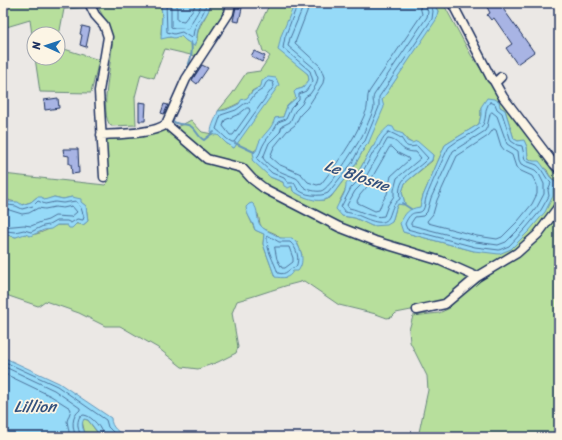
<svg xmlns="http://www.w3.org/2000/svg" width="562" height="440" font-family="Sriracha,sans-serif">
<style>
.green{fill:#b7df9c;stroke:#69877d;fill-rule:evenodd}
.water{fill:#96daf8;stroke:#6596ba}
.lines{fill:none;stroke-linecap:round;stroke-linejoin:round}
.shore{stroke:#4c739c;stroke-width:1}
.stream{stroke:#6596ba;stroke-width:2}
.building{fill:#a8b4e4;stroke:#1b2f5e}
.minor-casing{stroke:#1b2f5e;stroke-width:11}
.minor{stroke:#fcf5e5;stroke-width:8}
.labels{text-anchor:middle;stroke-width:3.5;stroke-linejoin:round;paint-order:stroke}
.water-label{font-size:16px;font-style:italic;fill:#34517d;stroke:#fcf5e5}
</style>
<rect width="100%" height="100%" fill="#ebe8e5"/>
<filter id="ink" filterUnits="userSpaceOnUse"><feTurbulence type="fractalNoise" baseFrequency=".025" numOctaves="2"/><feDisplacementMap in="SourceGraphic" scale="8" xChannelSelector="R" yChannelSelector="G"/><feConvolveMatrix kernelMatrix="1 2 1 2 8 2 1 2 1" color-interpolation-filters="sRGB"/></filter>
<g filter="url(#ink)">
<path class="green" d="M 3,3 L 161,3 L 162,17 L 161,34 C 168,39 173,37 181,36 L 185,40 L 192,44 L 197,41 C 196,24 209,18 210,3 L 226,3 L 220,20 L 195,56 L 165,49 L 154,78 L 141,74 L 135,97 L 136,125 L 111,126 C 98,114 113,60 112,41 C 111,29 104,18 98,7 L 64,9 L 58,41 L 58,34 L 34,34 L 34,49 L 30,20 L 3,28 Z
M 270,3 L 295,3 L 294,62 L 308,74 L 309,80 L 303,88 L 296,90 L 296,98 L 287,106 L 283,117 L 275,118 L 273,126 L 267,132 L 257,149 L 254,151 L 270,177 L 292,186 L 293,191 L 300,195 L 315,200 L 324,200 L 331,197 L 355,165 L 365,147 L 368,144 L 382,100 L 435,20 L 438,11 L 433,3 L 443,3 L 471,55 L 559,180 L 559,186 C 555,180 549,177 547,170 L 528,158 L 527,147 L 524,141 L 518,141 L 514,139 L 505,110 L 500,107 L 481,107 L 481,115 L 479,124 L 445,145 L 423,196 L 420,208 L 403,232 L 474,251 L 552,190 L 553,188 L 559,187 L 559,437 L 418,437 L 428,390 L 427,376 L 410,342 L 409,330 L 413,316 L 439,313 L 450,308 L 443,301 L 411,310 L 396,313 L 392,317 L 387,318 L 376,314 L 339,305 L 304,281 C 281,286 260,295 237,301 L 232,313 L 238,347 L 236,353 L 218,362 L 198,369 L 182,367 L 158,348 L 120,326 L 105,326 L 79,313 L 45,301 L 38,306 L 3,294 L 3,239 L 7,235 L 16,237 C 22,233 29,234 36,234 C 41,233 52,228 57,225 C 66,226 74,222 83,225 L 88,221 L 86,206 L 72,197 L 63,199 L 54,197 L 44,201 L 37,197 L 31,202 L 21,205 C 15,200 11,203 4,197 L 3,200 L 3,174 L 105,185 L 109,181 L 105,138 C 133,135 166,135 191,120 L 202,132 L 218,135 L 226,143 L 234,148 L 261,86 C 258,88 255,89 252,91 C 250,93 249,97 246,99 C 237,104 229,109 218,111 L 232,94 L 246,73 L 260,71 L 270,56 L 263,51 L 257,31 ZM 403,134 C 409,146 422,146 433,155 L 432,161 L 405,183 L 402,192 L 405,204 L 398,204 L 396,208 L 392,222 L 372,226 L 355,218 L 342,216 L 339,202 L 349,183 L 354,180 L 372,147 ZM 246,210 L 258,214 L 260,224 L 262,228 L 276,234 L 280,238 L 297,242 L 302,255 L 275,277 L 263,244 L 264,234 L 255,230 Z
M 58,47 L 99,60 L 91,93 L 40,92 L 35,58 L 58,58 Z
M 83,419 L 88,420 L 99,435 L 99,437 L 89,437 L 85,434 L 82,421 Z"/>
<path class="water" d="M 161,3 L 210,3 C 210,14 202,18 199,27 C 196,34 198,39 194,46 L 185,40 L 181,36 L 174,38 L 170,37 L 161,39 L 162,17 Z
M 295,3 L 433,3 L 438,11 L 436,20 L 382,100 L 384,107 L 368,144 L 365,147 L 355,165 L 343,181 L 342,182 C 338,187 334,194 330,197 C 319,205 303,197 293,191 L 292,186 L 288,188 L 284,186 L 283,182 L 270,177 L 252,160 L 254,157 L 253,153 L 256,151 C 258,147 258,143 261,139 C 267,131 272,128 275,118 L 283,117 L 287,106 L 296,98 L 294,92 L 296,90 L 303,88 L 309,80 L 308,74 L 278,50 L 281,36 Z
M 268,77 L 276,78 L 279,85 L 234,148 L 226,143 L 218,135 L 214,135 L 211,133 C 211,125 216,119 218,111 L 226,110 L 239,104 L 241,100 L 247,98 L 253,91 L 261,86 L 262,81 Z
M 487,98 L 494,99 L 499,101 L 500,107 L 505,110 L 514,139 L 518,141 L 524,140 L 527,147 L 528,158 L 533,161 L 539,161 C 543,166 545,169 548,174 C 550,179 556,181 559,186 L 556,189 L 553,188 L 553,196 L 545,212 L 529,231 L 511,249 L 499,254 L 474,251 L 403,232 L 400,223 C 406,213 407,209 420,207 L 423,196 L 445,145 L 479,124 L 481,115 L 481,107 Z
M 389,126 L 393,127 L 395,131 L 403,134 L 407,141 L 412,143 L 417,141 L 433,155 L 432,160 L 405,183 L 402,192 L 405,204 L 403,205 L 398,204 L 396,208 L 392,222 L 387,225 L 372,226 L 355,218 L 342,216 L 336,209 C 339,201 347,193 346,183 L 348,182 L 352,183 L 354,180 L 372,147 L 374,146 C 377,137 382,132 389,126 Z
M 4,196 L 9,202 L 18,202 L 22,205 L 31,202 L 37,197 L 42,197 L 44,200 L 54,197 L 63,199 L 72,197 L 81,199 L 81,202 L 86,206 L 88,221 L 83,225 L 77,223 L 72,228 L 69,228 L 67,225 L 57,225 L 51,229 L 44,230 L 30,236 L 25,234 L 16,237 L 7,235 L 3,239 Z
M 252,203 C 260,209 255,220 261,226 C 265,231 274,233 280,238 L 292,238 C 301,246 306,261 298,271 L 293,271 C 289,279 283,278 275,277 L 263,244 L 264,234 L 255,230 C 253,221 247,217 246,207 L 249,204 Z
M 3,357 L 59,383 L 111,418 C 111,428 119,432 126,437 L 96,437 L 99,437 L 99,434 L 88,420 L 84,419 C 80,425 84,433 89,437 L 3,437 Z"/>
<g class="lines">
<path class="shore" d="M 166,3 L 167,32 L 174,34 L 182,32 L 191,38 L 193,36 C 194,22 205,16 206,3
M 171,3 L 171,27 C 175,29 181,27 187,29 L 189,28 C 192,19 200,12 201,3
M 177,3 L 177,20 L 184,21 L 194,8 L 195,3
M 298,3 L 285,37 L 283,48 L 310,71 L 313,81 L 306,91 L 299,94 L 299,100 L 291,108 L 286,119 L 278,122 C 274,133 265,138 261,150 C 260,154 258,155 257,159 L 272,173 L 284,178 L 288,183 L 294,183 C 296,185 296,187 297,188 C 302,196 321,197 328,193 L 352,163 L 361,145 L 365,141 L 379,107 L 379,97 L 432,19 L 433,11 L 430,3
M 303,3 L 303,7 L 290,38 L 288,46 L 314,68 L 318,78 L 316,85 L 310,94 L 305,97 L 302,104 L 295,111 L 290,122 L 282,126 L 280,132 L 269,143 L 263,158 C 270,169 284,173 296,178 C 300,180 300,184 304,187 C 308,190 316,192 321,191 C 330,189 355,147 361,138 C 363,135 374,110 374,107 C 374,102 372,100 374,95 L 427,17 L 428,12 L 425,3
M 309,3 L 308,9 L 295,43 L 320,66 L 324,77 L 323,83 L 307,108 L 300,115 L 295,125 L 287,131 L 274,147 L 270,157 L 278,164 L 301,174 L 308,182 L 317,185 L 321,184 C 338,162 353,142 364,116 C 365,113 367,110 367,107 C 368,101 367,97 369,92 L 422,14 L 419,3
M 269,81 L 273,82 L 274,86 L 234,142 L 232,142 C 225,139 222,133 216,129 L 221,115 L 236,110 L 244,104 L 249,102 L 255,94 L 263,89 L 266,83 Z
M 490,102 L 495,104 L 497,109 L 502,113 L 511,141 L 517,145 L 522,146 L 525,160 C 529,163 533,163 537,165 C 542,168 545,178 551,183 L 548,190 L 549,196 L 541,210 L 526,228 L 509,246 L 499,250 L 475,247 L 407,229 L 405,224 C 412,207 418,216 423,210 C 425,207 425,201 426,198 C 428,192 446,151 449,147 C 458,139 472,135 481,127 C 488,121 483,109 490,102 Z
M 247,108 L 249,108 L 250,111 L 233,135 L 230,135 L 223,126 L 225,120 L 239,114 Z
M 492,112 L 497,116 L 507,144 L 518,151 L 519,160 L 521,164 L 535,170 L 539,174 L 544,184 L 544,194 L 537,207 L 523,225 L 506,242 L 498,245 L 476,242 L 411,225 L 411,223 L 415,217 L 423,216 L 427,212 L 431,198 L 453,151 L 485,131 L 487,127 L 490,114 Z
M 494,129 L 496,130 L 501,146 L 505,151 L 512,155 L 516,167 L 521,171 L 532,176 L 537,185 L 537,194 L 532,204 L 518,221 L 502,237 L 497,239 L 477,236 L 428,223 L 427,221 L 433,214 L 437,200 L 457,156 L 488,136 Z
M 389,132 C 392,133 398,136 401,138 C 407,146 405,148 417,146 L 428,158 C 415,173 396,175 400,199 C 392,204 392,210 389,217 C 383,229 364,217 357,215 C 353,213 349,213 345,212 L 341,207 L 351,188 L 357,182 L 374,151 C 381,147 380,138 389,132 Z
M 388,139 C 401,140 398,152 416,152 L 421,158 L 397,178 L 394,190 L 394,196 L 388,205 L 384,216 C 371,219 361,210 349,208 L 347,205 L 355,191 L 361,185 Z
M 390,147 L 392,147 L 398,153 L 408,158 L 409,160 L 391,176 L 387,194 L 382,202 L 379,210 L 375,211 L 358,203 L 357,201 L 360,195 L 366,188 Z
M 3,201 L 8,205 L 16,206 L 22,209 L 33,206 L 38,201 L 45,204 L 55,202 L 63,203 L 76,201 L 81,208 L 84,217 L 83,220 L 77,219 L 71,223 L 67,221 L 56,221 L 49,225 L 43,226 L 31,232 L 24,230 L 15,232 L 6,231 L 3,233
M 3,208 L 22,214 L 29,213 L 38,208 L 45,209 L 55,207 L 63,208 L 72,206 L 77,212 L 71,217 L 55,216 L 48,220 L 41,222 L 31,226 L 24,225 L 3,227
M 269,236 L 279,242 L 290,242 C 297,248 300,259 296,267 C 288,268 287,276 278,273 C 274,261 266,250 267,237 Z
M 275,247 L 289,247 L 293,258 L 293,262 L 285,268 L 282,268 L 277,259 Z
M 3,361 L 57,386 L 106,420 L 108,427 L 118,437
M 3,366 L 54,390 L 80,408 L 80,410 C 71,417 72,427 76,437
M 3,373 L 51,396 L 70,408 L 71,410 L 67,421 L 70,437
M 82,437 C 78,431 76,423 80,416 L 84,415 C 92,416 103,429 103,437"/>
<path class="stream" d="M 183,78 C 188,66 194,55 191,42
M 179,105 L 173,117 L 173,121 C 178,126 183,123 188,125 C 196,127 197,137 204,140 L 214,132
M 235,143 L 254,152
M 402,203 L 411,209"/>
</g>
<path class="building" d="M 493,3 L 499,3 L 534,52 L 517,64 L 506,48 L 512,44 L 494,18 L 491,20 L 487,15 L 490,13 L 487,7 Z
M 236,7 L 242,8 L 239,22 L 233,21 Z
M 82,26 L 90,28 L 86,47 L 80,45 L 82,35 L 80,34 Z
M 254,51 L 265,56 L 262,62 L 251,56 Z
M 202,65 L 208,68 L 197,84 L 192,80 Z
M 58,98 L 59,108 L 45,110 L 44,100 Z
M 139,102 L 146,103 L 145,121 L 139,121 Z
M 164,104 L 168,105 L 164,114 L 161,113 Z
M 63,149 L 78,149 L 79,173 L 72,174 L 71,164 L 69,164 L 69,156 L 64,155 Z"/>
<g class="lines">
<defs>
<path id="minor" d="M 89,3 L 95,15 L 104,25 L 108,37 L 99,91 L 104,177
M 452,3 L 491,78 L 494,81 L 497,81 L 501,77
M 494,81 L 503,97 L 554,164 L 559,169
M 166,124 L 207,159 L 242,168 L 252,179 L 265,189 L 339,227 L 375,241 L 441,261 L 477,277
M 101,135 C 117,134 155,134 166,124 L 186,79 L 229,13 L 231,3
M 417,310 L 445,304 L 477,277 L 517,253 L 538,234 L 559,206"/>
</defs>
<use href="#minor" class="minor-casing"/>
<use href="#minor" class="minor"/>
</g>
</g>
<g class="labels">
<g class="water-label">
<text transform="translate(357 175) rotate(19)" y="6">Le Blosne</text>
<text x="35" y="412">Lillion</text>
</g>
</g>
<rect width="562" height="440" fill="none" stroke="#fcf5e5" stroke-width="16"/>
<rect x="8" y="8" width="546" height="424" fill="none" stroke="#1b2f5e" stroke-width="1.5" filter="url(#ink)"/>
<g transform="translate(46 46) rotate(273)"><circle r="19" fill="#fcf5e5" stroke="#a2a6af"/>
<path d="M0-3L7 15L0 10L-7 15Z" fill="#1f6fb2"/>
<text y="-6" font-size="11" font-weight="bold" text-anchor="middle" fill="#1b2f5e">N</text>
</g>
</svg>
